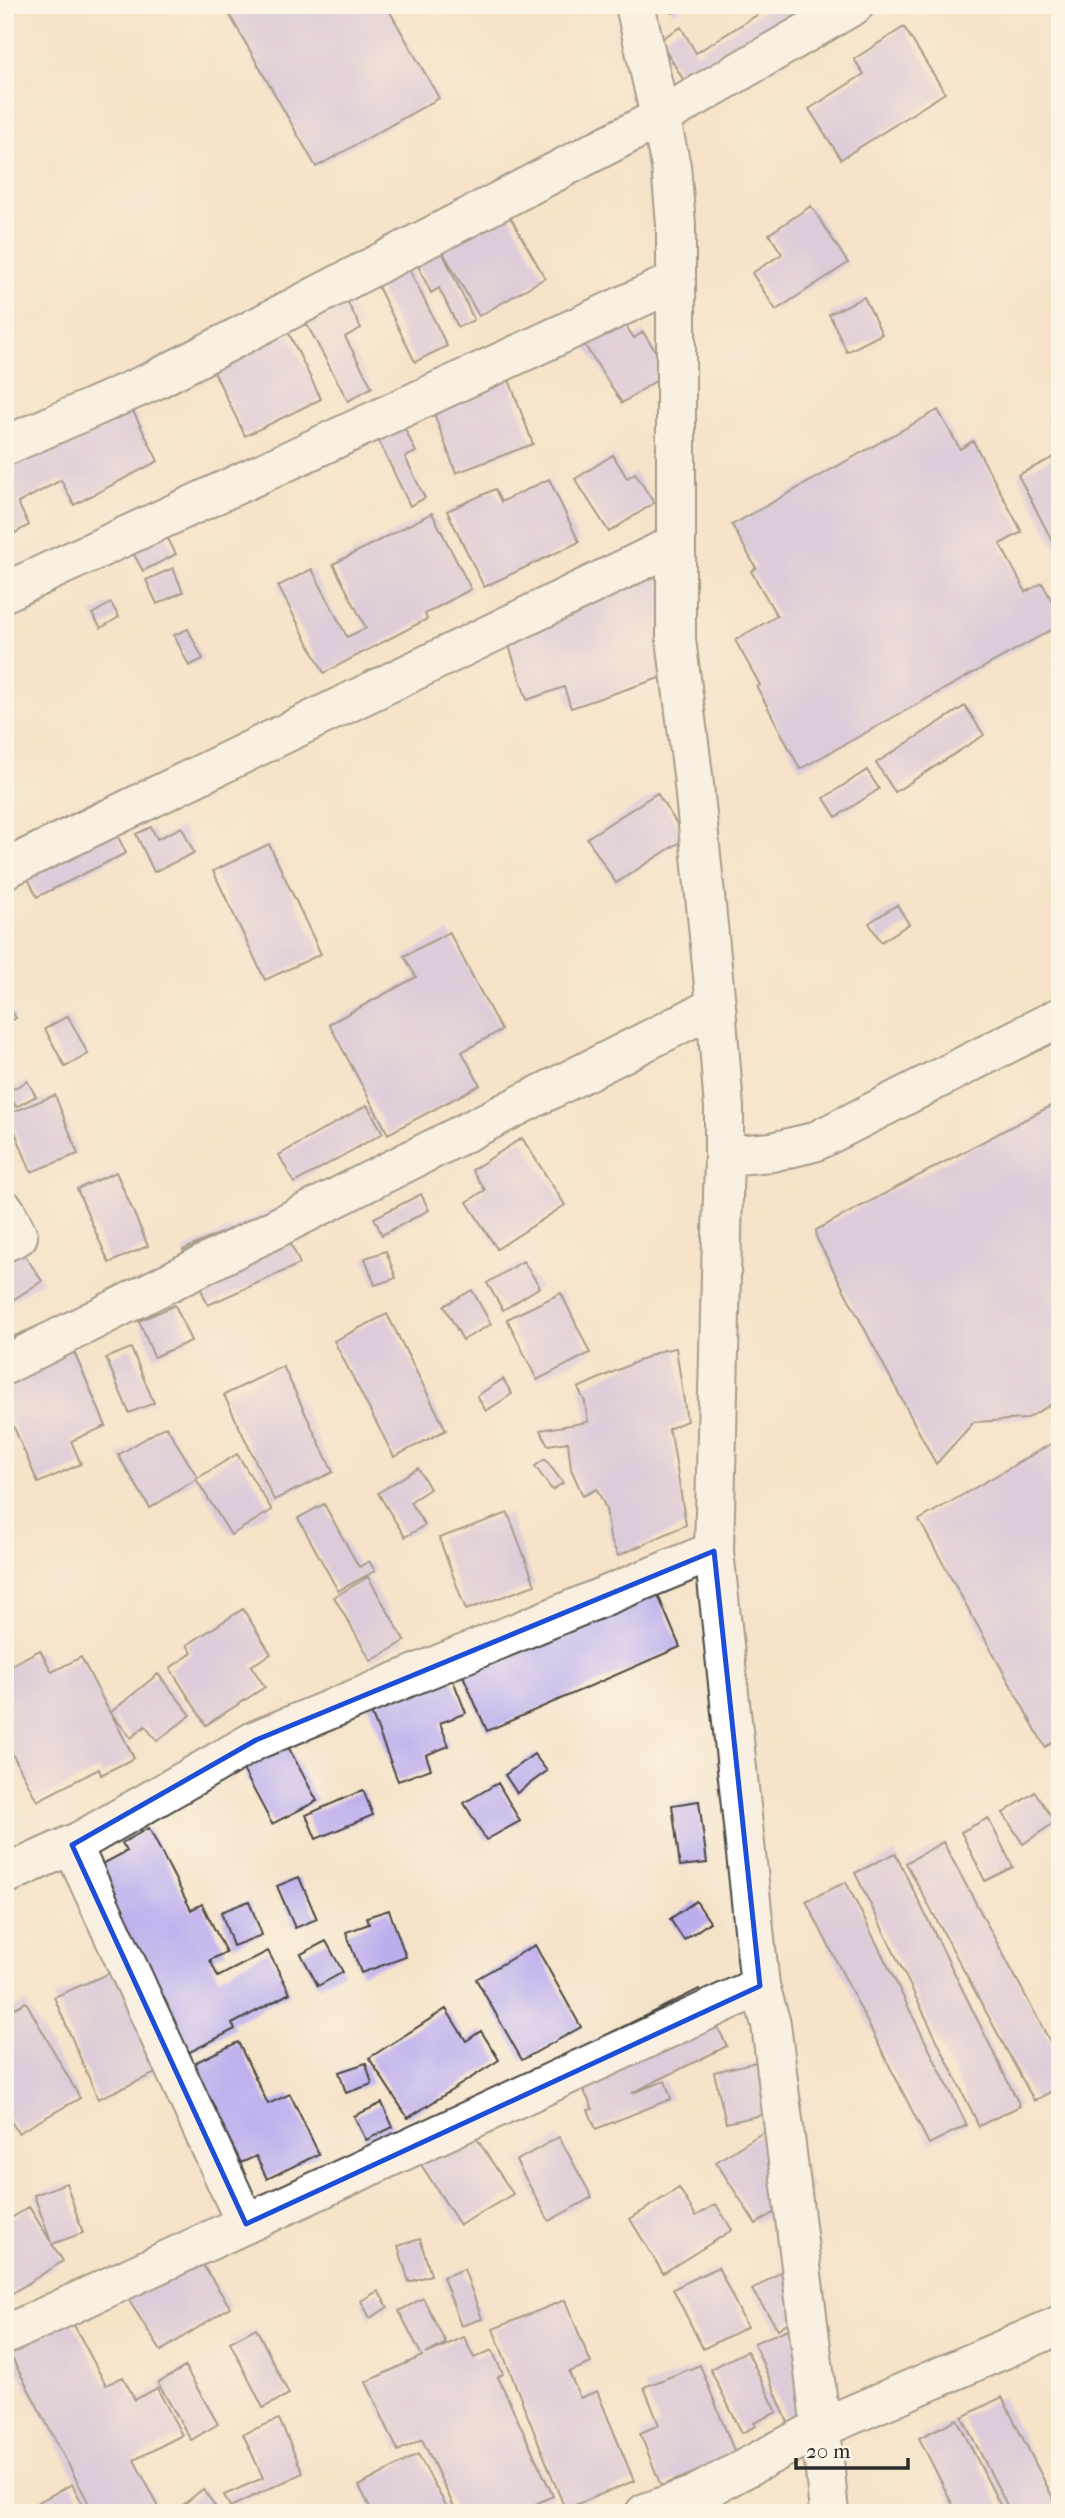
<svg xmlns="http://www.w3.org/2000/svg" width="1065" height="2518" font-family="'IM FELL French Canon',serif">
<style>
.building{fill:#bdaeee}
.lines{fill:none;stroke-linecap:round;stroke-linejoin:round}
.minor-casing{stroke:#494743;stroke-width:42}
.minor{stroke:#fff;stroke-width:38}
.marked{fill:none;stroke:#1d4ed8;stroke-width:5;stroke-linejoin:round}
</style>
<rect width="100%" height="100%" fill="#fcf5e5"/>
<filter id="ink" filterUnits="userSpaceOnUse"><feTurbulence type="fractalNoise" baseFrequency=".0143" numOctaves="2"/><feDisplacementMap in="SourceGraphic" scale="14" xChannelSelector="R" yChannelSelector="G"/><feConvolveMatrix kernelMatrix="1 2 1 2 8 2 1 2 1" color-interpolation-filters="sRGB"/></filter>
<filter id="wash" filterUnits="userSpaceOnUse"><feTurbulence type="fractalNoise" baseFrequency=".00686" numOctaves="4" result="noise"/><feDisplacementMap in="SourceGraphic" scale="28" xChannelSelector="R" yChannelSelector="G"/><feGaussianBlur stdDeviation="1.57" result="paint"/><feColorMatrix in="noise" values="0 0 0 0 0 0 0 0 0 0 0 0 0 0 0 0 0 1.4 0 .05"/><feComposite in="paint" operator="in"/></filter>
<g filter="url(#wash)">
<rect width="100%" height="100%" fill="#f5e3c9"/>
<g id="blocks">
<path class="building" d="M 224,5 L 386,5 L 439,98 L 316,167 Z
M 669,5 L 685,5 L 673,13 Z
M 773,5 L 820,5 L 688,87 L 659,40 L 681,27 L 696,53 Z
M 904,27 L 945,93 L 841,159 L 809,109 L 864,74 L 854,59 Z
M 501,201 L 545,278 L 479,316 L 439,245 L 474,320 L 458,327 L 439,288 L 431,293 L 401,231 Z
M 811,206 L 848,263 L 776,310 L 752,273 L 782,254 L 769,234 Z
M 395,240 L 447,346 L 415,362 L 363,256 Z
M 339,286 L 361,328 L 345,337 L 372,387 L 348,401 L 298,308 Z
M 864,297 L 882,334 L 847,352 L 829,314 Z
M 613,306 L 634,338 L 643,332 L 669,372 L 622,403 L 575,330 Z
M 276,307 L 321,399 L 245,436 L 205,353 Z
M 505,369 L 533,444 L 456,473 L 428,397 Z
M 123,391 L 158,461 L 74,505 L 61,480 L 18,503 L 29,525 L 15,533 L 5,513 L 5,453 Z
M 938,410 L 960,449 L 973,441 L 1022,532 L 1000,544 L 1026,592 L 1042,583 L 1060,615 L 1060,625 L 800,769 L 757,687 L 760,685 L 735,640 L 777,616 L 751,571 L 756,568 L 732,525 Z
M 1060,416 L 1060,434 L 1052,420 Z
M 400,419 L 416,452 L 405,457 L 425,498 L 410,506 L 374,431 Z
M 1060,454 L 1060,556 L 1018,475 Z
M 613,455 L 627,478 L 635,473 L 654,503 L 609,532 L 575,479 Z
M 549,479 L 579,542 L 484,587 L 447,511 L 495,489 L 501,502 Z
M 432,513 L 471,589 L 425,614 L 427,619 L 324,673 L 278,586 L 312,569 L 347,637 L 366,628 L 333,564 Z
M 159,522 L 176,554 L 143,571 L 126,540 Z
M 173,568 L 183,592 L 157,604 L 146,580 Z
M 656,570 L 689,668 L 571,708 L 564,687 L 527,700 L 501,622 Z
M 111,603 L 119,617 L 101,628 L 92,614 Z
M 188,629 L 203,659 L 189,666 L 174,635 Z
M 965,706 L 984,735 L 895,792 L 876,763 Z
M 867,770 L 879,789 L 836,817 L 824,798 Z
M 657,793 L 686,838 L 616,883 L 587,838 Z
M 100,800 L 126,853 L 37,897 L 11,844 Z
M 151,827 L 157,839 L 182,827 L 194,853 L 154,872 L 136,834 Z
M 269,844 L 321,954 L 265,980 L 213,871 Z
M 897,905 L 909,924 L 881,942 L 869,923 Z
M 449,932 L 501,1030 L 462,1052 L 480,1085 L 388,1134 L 329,1024 L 416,977 L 404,956 Z
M 5,1001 L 16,1018 L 5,1025 Z
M 68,1016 L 88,1054 L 65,1067 L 45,1029 Z
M 27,1081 L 36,1096 L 16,1107 L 8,1092 Z
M 55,1095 L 78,1154 L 31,1172 L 8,1114 Z
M 1060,1101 L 1060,1399 L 1026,1419 L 974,1422 L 936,1464 L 817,1239 L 816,1230 Z
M 367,1105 L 383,1133 L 294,1183 L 279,1155 Z
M 522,1138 L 565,1205 L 497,1249 L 467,1202 L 485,1190 L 472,1170 Z
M 116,1172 L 148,1246 L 109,1263 L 77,1189 Z
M 421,1194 L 429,1210 L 382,1235 L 374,1218 Z
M 275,1208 L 300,1264 L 208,1305 L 183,1250 Z
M 18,1245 L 42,1281 L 5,1305 L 5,1253 Z
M 386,1251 L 396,1278 L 375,1285 L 365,1258 Z
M 523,1261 L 540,1287 L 503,1310 L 487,1283 Z
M 472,1290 L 491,1324 L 463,1340 L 444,1306 Z
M 561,1293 L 590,1353 L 537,1380 L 507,1319 Z
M 175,1305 L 191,1341 L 154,1357 L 139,1321 Z
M 387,1314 L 446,1430 L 394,1457 L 334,1341 Z
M 59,1317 L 106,1426 L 71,1441 L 81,1464 L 38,1483 L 5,1407 L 5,1340 Z
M 131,1348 L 154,1403 L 129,1413 L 106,1358 Z
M 676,1348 L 687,1421 L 668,1429 L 672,1439 L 686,1525 L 618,1556 L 610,1538 L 606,1509 L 597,1489 L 583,1496 L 571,1469 L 568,1442 L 548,1445 L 540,1430 L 588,1422 L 585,1402 L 578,1388 L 660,1351 Z
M 283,1366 L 333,1472 L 274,1500 L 224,1395 Z
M 503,1379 L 512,1394 L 486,1411 L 477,1396 Z
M 166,1426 L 198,1478 L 150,1508 L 118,1455 Z
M 1056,1441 L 1057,1443 L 1060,1441 L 1060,1739 L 1045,1747 L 919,1520 Z
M 237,1454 L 272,1510 L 231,1535 L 196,1479 Z
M 545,1459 L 563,1483 L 552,1490 L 535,1466 Z
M 418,1468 L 430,1489 L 410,1502 L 425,1525 L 405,1537 L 378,1493 Z
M 324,1504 L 359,1567 L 369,1561 L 375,1571 L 338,1591 L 298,1518 Z
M 508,1513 L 535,1585 L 466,1610 L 439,1538 Z
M 368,1577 L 405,1641 L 371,1661 L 334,1597 Z
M 652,1581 L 680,1647 L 487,1731 L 458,1664 Z
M 243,1609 L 271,1654 L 251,1666 L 265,1687 L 206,1725 L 170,1668 L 192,1653 L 187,1645 Z
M 40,1650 L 52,1672 L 81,1657 L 110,1713 L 158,1674 L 191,1715 L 157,1741 L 145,1726 L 131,1738 L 111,1713 L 134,1758 L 101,1775 L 99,1769 L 37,1801 L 5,1740 L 5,1668 Z
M 447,1665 L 466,1713 L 440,1723 L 449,1746 L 426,1755 L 431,1769 L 398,1781 L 365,1697 Z
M 276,1724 L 317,1801 L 272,1824 L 231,1747 Z
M 534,1754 L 547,1771 L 517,1793 L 505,1775 Z
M 498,1783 L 520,1821 L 486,1840 L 464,1803 Z
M 363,1790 L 373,1815 L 316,1839 L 306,1815 Z
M 1035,1792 L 1055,1822 L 1023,1844 L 1003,1813 Z
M 699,1801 L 707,1863 L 680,1866 L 672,1805 Z
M 988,1818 L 1013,1867 L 985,1881 L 961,1832 Z
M 149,1828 L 191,1910 L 202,1904 L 226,1952 L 210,1960 L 218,1977 L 268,1951 L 290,1993 L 232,2024 L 235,2029 L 188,2053 L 93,1869 L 127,1851 L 122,1843 Z
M 943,1842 L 1060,2060 L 1060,2087 L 1034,2101 L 906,1863 Z
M 895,1853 L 1020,2106 L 979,2126 L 855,1873 Z
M 299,1877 L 317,1919 L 295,1928 L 277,1886 Z
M 846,1882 L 967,2125 L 929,2144 L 806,1901 Z
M 249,1901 L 262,1935 L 233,1946 L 221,1912 Z
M 696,1901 L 710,1922 L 684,1940 L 670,1919 Z
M 389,1910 L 406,1957 L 361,1973 L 346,1932 L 369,1924 L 367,1917 Z
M 326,1941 L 343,1972 L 318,1986 L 301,1954 Z
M 535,1945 L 581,2027 L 522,2060 L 476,1979 Z
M 119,1969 L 163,2070 L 98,2099 L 54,1997 Z
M 699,1989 L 727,2046 L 632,2093 L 665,2081 L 671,2099 L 596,2129 L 588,2110 L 593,2109 L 566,2055 Z
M 26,2002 L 80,2098 L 18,2133 L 5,2111 L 5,2013 Z
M 446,2009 L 466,2041 L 481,2031 L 499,2060 L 408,2118 L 369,2058 Z
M 238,2042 L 268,2104 L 290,2094 L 319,2154 L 267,2179 L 256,2156 L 241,2163 L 192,2064 Z
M 790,2054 L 802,2106 L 726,2123 L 714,2072 Z
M 366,2063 L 372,2084 L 346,2093 L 339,2072 Z
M 382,2103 L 393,2127 L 366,2140 L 354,2116 Z
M 773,2126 L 812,2187 L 756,2224 L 716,2162 Z
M 471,2130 L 513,2194 L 460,2225 L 420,2163 Z
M 559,2137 L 592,2197 L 549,2221 L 516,2161 Z
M 66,2183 L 83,2233 L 52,2244 L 63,2261 L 5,2298 L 5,2222 L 29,2207 L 51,2242 L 34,2195 Z
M 679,2188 L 696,2216 L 716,2204 L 732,2230 L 663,2273 L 630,2219 Z
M 420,2239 L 431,2275 L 409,2282 L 398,2246 Z
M 192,2248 L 230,2307 L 161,2351 L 123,2291 Z
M 718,2267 L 747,2327 L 703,2349 L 673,2289 Z
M 787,2268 L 812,2307 L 778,2329 L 752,2290 Z
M 464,2269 L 482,2319 L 461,2326 L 443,2277 Z
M 378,2291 L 388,2307 L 370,2318 L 361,2301 Z
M 423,2298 L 446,2343 L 426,2354 L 464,2337 L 474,2358 L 492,2350 L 503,2374 L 498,2377 L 553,2496 L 516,2513 L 457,2513 L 422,2439 L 398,2451 L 366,2382 L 422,2356 L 399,2311 Z
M 565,2300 L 591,2363 L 569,2372 L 580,2398 L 597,2391 L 634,2481 L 565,2509 L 493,2329 Z
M 66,2310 L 106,2385 L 123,2377 L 135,2400 L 157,2388 L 182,2435 L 134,2460 L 162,2513 L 94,2513 L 5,2345 Z
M 805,2322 L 842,2410 L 792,2432 L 754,2343 Z
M 256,2328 L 289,2394 L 263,2408 L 230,2342 Z
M 747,2351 L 777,2412 L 754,2423 L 756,2426 L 742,2433 L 710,2369 Z
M 700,2365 L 736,2456 L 661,2486 L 640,2433 L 659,2425 L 644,2387 Z
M 185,2367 L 218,2424 L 191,2440 L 158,2383 Z
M 1002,2397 L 1060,2512 L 1060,2513 L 1011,2513 L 962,2417 Z
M 279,2419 L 303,2473 L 230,2507 L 224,2495 L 263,2478 L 243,2434 Z
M 957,2419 L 1004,2513 L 957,2513 L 919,2438 Z
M 418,2454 L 450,2513 L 373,2513 L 359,2486 Z
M 72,2484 L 87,2513 L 18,2513 Z
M 203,2489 L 220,2513 L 173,2513 Z"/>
</g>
</g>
<g filter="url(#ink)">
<use href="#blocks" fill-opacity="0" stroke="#494743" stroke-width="2"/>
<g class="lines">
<defs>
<path id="minor" d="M 635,5 L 671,166 L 676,224 L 676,639 L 693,775 L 716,1006 L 724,1108 L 724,1156 L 772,1152 L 814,1142 L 1060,1017
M 5,446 L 155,380 L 659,118 L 854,5
M 5,592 L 676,281
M 5,869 L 676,544
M 724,1156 L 714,1551 L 760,1986 L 771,2024 L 821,2428 L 829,2513
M 5,1210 L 18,1236 L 5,1242
M 5,1365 L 716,1006
M 72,1845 L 246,2224
M 5,1875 L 80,1841 L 256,1740 L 714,1551
M 5,2335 L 760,1986
M 645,2513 L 693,2496 L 821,2428 L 1060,2325"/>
</defs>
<use href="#minor" class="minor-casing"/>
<use href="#minor" class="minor"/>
</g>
</g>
<path d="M0 0H1065V2518H0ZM 714,1551 L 760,1986 L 246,2224 L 72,1845 L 256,1740 Z" fill="#f5e3c9" fill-opacity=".55" fill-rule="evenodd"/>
<path class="marked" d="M 714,1551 L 760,1986 L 246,2224 L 72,1845 L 256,1740 Z"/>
<rect width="1065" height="2518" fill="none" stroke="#fcf5e5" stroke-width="28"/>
<path d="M796 2458v10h112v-10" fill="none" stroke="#2b2b2b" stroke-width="3.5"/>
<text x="806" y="2458" font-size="21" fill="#2b2b2b" stroke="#fcf5e5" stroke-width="5" paint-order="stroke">20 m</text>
</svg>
